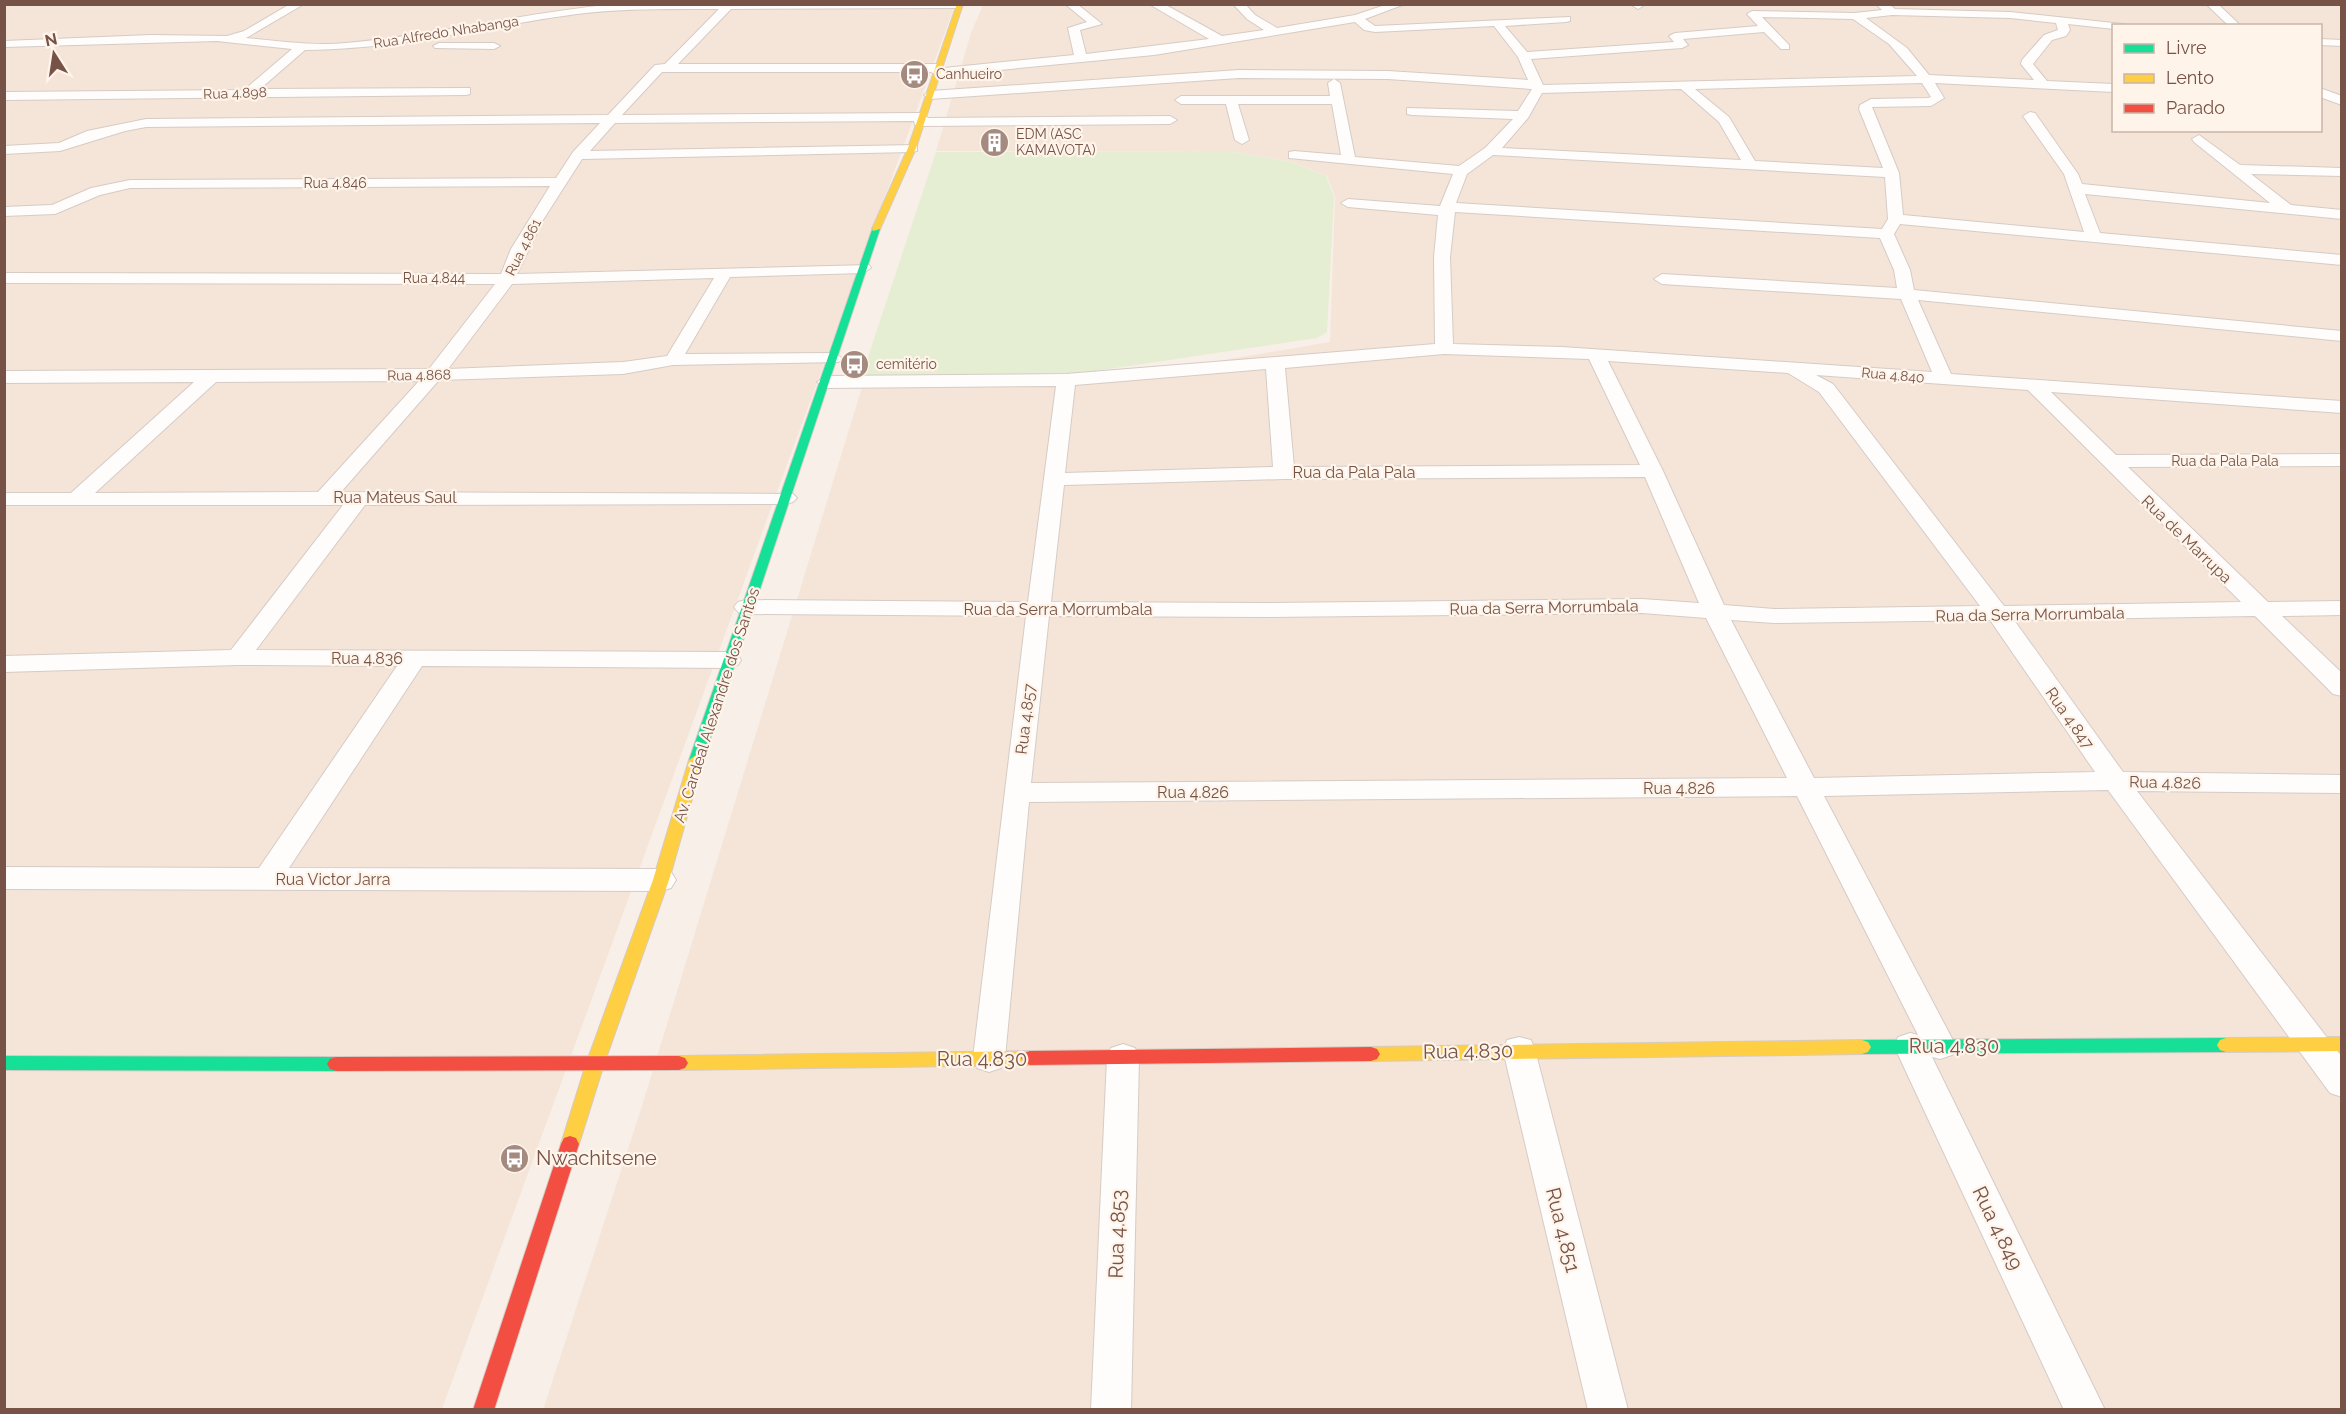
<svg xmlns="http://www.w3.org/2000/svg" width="2346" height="1414" font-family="Raleway,sans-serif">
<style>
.residential{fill:#f4e5d8;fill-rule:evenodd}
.green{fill:#e5eed2}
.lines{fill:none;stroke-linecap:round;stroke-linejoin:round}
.street-casing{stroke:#d6cbc5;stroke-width:2}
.fast-casing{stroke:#d6cbc5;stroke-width:2}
.slow-casing{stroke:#d6cbc5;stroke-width:2}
.jam-casing{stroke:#d6cbc5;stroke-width:2}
.street{fill:#fefdfc;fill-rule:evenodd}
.fast{fill:#16e098;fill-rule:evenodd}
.slow{fill:#ffcf43;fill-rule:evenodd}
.jam{fill:#f24e42;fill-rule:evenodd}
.labels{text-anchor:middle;stroke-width:4.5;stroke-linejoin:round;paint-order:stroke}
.far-street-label{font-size:14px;fill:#775347;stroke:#fff4ea}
.far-poi-label{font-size:14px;fill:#775347;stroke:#fff4ea;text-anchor:start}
.street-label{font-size:16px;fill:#775347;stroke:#fff4ea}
.near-street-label{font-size:20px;fill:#775347;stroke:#fff4ea}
.near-poi-label{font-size:20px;fill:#775347;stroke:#fff4ea;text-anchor:start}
</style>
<rect width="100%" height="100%" fill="#f8f0e8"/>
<path class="residential" d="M 5,5 L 955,5 L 442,1409 L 5,1410 Z
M 983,5 L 2341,5 L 2341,1409 L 543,1410 L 641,1109 L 862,387 L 1100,381 L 1330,342 L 1335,197 L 1327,176 L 1293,162 L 1234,152 L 936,151 L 971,33 ZM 2114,26 L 2320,26 L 2320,130 L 2114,130 Z"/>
<path class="green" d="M 936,152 L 1233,152 L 1292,162 L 1326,176 L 1334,197 L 1327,332 L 1317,338 L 1082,373 L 1040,376 L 861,378 Z"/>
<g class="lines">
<defs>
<path id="street" d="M 290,4 L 304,4 L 246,38 C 279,41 313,46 346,43 C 437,35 526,12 617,4 L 965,4 L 960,8 L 731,9 L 678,64 L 938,64 L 944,68 L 1074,55 L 1068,28 L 1087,22 L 1065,4 L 1077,4 L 1102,24 L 1080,30 L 1086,54 L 1209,39 L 1149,4 L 1164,4 L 1222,36 L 1264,30 L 1247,19 L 1233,4 L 1245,4 L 1255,15 L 1277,28 L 1355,15 L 1388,4 L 1405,4 L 1365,19 L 1375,26 L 1570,17 L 1570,21 L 1566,22 L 1505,26 L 1527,52 L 1674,42 L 1669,36 L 1675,33 L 1758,26 L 1747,14 L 1752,11 L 1855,13 L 1882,10 L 1876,4 L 1889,4 L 1895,9 L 2010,12 L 2123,24 L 2124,26 L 2114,26 L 2114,29 L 2068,24 L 2070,30 L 2066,36 L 2052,40 L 2033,64 L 2047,81 L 2114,84 L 2114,92 L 1935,83 L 1944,98 L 1931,106 L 1872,107 L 1899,173 L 1903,215 L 2084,232 L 2064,174 L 2023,116 L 2030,112 L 2035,113 L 2078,174 L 2082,184 L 2270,203 L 2194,142 L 2192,139 L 2199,135 L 2240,165 L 2342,168 L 2342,176 L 2251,174 L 2291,205 L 2342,210 L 2342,219 L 2085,194 L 2100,233 L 2342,255 L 2342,265 L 1900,224 L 1894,234 L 1910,270 L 1914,290 L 2342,331 L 2342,341 L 1918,300 L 1951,374 L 2342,401 L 2342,413 L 2051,392 L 2116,455 L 2342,454 L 2342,466 L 2128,467 L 2268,602 L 2342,601 L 2342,615 L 2282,616 L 2342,673 L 2342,696 L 2333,694 L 2255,616 L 2014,620 L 2123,772 L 2342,775 L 2342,793 L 2137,791 L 2342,1057 L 2342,1097 L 2330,1093 L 2108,790 L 1824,796 L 1956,1046 L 1952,1055 L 1940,1059 L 1932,1057 L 2105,1410 L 2064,1410 L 1894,1046 L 1898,1037 L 1910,1033 L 1918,1035 L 1797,796 L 1029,802 L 1005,1058 L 1001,1068 L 989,1072 L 977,1068 L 973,1058 L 1026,616 L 746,614 L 738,612 L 734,607 L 738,602 L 746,600 L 1028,602 L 1056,386 L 826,388 L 817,382 L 826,376 L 1066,374 L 1435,344 L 1434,257 L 1438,215 L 1348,207 L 1341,203 L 1348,199 L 1440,206 L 1453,174 L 1289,158 L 1289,152 L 1294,151 L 1341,155 L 1332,104 L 1238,104 L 1249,140 L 1242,144 L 1235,140 L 1226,104 L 1181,104 L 1175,100 L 1181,96 L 1330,96 L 1328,83 L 1334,79 L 1340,83 L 1355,157 L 1459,166 L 1485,148 L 1513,119 L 1412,115 L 1407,114 L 1407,108 L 1518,111 L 1532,89 L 1388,79 L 1239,78 L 930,99 L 924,95 L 930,91 L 1239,70 L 1388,71 L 1528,80 L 1518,57 L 1494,26 L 1375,32 L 1364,30 L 1355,22 L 1154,55 L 937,76 L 931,72 L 662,72 L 622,115 L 922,113 L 928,118 L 1170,116 L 1177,120 L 1170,124 L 920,126 L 915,125 L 914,121 L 615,123 L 590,151 L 917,145 L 917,151 L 912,152 L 582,159 L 543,220 L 517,274 L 869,265 L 871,268 L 863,273 L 730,277 L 685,354 L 833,353 L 842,358 L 839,362 L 673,365 L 623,374 L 439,380 L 341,492 L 793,494 L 797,498 L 793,502 L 786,504 L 365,505 L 256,650 L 729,652 L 738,655 L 741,660 L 738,665 L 729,668 L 422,666 L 289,868 L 661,869 L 671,872 L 676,880 L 671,888 L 661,891 L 4,889 L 4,867 L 259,868 L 397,666 L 238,665 L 4,672 L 4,656 L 231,650 L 343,505 L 4,505 L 4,493 L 71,493 L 194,382 L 4,383 L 4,371 L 429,369 L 495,284 L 4,283 L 4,273 L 501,274 L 511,249 L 550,186 L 130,188 L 100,195 L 55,214 L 4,216 L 4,207 L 52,205 L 91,188 L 130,180 L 556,178 L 573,152 L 600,123 L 146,127 L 125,131 L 60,151 L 4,154 L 4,146 L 59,143 L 87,131 L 146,119 L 608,115 L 655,65 L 665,64 L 719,9 C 672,9 624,8 577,14 C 487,26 396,50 305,50 L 260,89 L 470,88 L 470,94 L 466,95 L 4,100 L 4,92 L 244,90 L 292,49 L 217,41 L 4,47 L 4,41 L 151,35 L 227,36 L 244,31 ZM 1892,15 L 2010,18 L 2056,23 L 2058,30 L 2044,35 L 2022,60 L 2021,64 L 2034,80 L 1929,75 L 1907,48 L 1866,18 ZM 1762,17 L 1853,19 L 1889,44 L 1917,76 L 1543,85 L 1531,59 L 1682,48 L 1688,45 L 1683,39 L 1764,32 L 1781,49 L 1789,49 L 1789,45 ZM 1922,83 L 1931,97 L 1928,98 L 1871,99 L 1860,105 L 1859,109 L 1883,168 L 1755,161 L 1729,117 L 1695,89 ZM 1681,89 L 1719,122 L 1741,160 L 1502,148 L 1528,118 L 1542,93 ZM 1493,155 L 1885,177 L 1888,219 L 1882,229 L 1456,203 L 1467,174 ZM 1455,212 L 1880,238 L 1894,270 L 1897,288 L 1662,274 L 1654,279 L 1662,284 L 1901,299 L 1932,372 L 1562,347 L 1453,344 L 1450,257 ZM 714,278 L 667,356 L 623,362 L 448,369 L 512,284 ZM 1444,354 L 1589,359 L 1640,465 L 1294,467 L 1285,368 ZM 1608,361 L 1788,373 L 1819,392 L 1980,606 L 1774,609 L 1724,605 L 1663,471 ZM 1266,369 L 1273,467 L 1065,473 L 1075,385 ZM 1816,375 L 2028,390 L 2241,602 L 2004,606 L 1833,384 ZM 419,381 L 318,492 L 95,493 L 216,382 ZM 1645,477 L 1699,603 L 1642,599 L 1264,603 L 1051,602 L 1064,485 L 1284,479 ZM 1642,613 L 1706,618 L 1787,778 L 1031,783 L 1049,616 L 1264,617 ZM 1731,620 L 1774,623 L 1990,620 L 2095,772 L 1814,778 Z
M 1630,4 L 1642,4 L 1643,6 L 1638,9 Z
M 2206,4 L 2218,4 L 2241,26 L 2229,26 Z
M 2320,39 L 2342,40 L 2342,46 L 2320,45 Z
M 439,43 L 494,43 L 500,46 L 494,49 L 435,48 L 433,46 Z
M 2320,88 L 2342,96 L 2342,105 L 2320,97 Z
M 1519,1037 L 1531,1040 L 1535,1050 L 1628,1410 L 1588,1410 L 1503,1050 L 1507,1040 Z
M 1123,1044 L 1135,1048 L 1139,1058 L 1131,1410 L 1091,1410 L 1107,1058 L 1111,1048 Z"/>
<path id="fast" d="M 873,227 L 880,229 L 703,760 L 701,763 L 691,763 L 689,760 Z
M 2226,1038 L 2232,1040 L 2235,1045 L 2232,1050 L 2226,1052 L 1862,1054 L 1856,1052 L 1853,1047 L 1856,1042 L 1862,1040 Z
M 4,1056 L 336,1057 L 342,1059 L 345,1064 L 342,1069 L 336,1071 L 4,1070 Z"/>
<path id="slow" d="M 957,4 L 963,4 L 916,148 L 880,229 L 873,231 L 872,229 L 908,148 Z
M 696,755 L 703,760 L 669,880 L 604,1064 L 579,1144 L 576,1150 L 570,1152 L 564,1150 L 561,1144 L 586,1064 L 653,880 L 689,760 Z
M 2342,1037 L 2342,1051 L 2226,1052 L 2220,1050 L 2217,1045 L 2220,1040 L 2226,1038 Z
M 1862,1040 L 1868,1042 L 1871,1047 L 1868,1052 L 1862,1054 L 1371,1061 L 1365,1059 L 1362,1054 L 1365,1049 L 1371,1047 Z
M 1030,1051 L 1036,1053 L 1039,1058 L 1036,1063 L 1030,1065 L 679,1070 L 673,1068 L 670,1063 L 673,1058 L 679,1056 Z"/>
<path id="jam" d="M 1371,1047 L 1377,1049 L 1380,1054 L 1377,1059 L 1371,1061 L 1030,1065 L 1024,1063 L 1021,1058 L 1024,1053 L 1030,1051 Z
M 679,1056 L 685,1058 L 688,1063 L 685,1068 L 679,1070 L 336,1071 L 330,1069 L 327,1064 L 330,1059 L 336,1057 Z
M 570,1136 L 576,1138 L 579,1144 L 494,1410 L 473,1410 L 561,1144 L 564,1138 Z"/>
</defs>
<use href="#street" class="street-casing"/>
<use href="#fast" class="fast-casing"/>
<use href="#slow" class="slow-casing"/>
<use href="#jam" class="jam-casing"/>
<use href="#street" class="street"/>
<use href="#fast" class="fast"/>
<use href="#slow" class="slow"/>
<use href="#jam" class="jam"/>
</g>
<defs>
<symbol id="bus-disc" viewBox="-11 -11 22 22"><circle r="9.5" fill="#a48a7f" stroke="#fff4ea"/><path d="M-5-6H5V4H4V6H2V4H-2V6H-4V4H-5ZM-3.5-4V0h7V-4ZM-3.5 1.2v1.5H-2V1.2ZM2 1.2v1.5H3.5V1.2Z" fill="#fff"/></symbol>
<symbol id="building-disc" viewBox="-11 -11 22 22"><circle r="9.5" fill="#a48a7f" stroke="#fff4ea"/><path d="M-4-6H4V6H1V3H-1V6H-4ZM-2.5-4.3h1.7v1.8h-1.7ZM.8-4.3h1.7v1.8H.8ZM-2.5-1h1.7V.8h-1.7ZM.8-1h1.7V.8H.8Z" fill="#fff"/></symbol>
</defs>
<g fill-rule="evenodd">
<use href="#bus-disc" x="898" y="58" width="33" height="33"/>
<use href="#building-disc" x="978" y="126" width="33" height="33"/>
<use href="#bus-disc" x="838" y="348" width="33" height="33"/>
<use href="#bus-disc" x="498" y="1142" width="33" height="33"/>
</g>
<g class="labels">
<g class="far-street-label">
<text transform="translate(446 32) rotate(-9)" y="5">Rua Alfredo Nhabanga</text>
<text transform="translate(235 93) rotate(-2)" y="5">Rua 4.898</text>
<text x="335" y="188">Rua 4.846</text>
<text transform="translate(523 247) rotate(-63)" y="5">Rua 4.861</text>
<text x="434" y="283">Rua 4.844</text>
<text transform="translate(419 375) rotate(-1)" y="5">Rua 4.868</text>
<text transform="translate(1893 375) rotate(5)" y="5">Rua 4.840</text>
<text x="2225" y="466">Rua da Pala Pala</text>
</g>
<g class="far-poi-label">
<text x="936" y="79">Canhueiro</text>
<text x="1016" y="139">EDM (ASC<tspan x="1016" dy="16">KAMAVOTA)</tspan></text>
<text x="876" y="369">cemitério</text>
</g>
<g class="street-label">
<text x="1354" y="478">Rua da Pala Pala</text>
<text x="395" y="503">Rua Mateus Saul</text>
<text transform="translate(2187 539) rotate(44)" y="6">Rua de Marrupa</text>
<text transform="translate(1544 607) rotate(-1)" y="6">Rua da Serra Morrumbala</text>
<text x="1058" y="615">Rua da Serra Morrumbala</text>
<text transform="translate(2030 614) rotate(-1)" y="6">Rua da Serra Morrumbala</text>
<text x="367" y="664">Rua 4.836</text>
<text transform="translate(716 705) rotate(-72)" y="6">Av. Cardeal Alexandre dos Santos</text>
<text transform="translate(2070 718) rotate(55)" y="6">Rua 4.847</text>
<text transform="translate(1025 719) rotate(-83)" y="6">Rua 4.857</text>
<text transform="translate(2165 782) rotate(1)" y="6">Rua 4.826</text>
<text x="1679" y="794">Rua 4.826</text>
<text x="1193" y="798">Rua 4.826</text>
<text x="333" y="885">Rua Victor Jarra</text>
</g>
<g class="near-street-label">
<text x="1954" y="1053">Rua 4.830</text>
<text transform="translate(1468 1051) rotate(-1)" y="7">Rua 4.830</text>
<text x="982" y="1066">Rua 4.830</text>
<text transform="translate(1998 1228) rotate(64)" y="7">Rua 4.849</text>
<text transform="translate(1563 1230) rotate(76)" y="7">Rua 4.851</text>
<text transform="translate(1117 1234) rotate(-88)" y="7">Rua 4.853</text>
</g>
<g class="near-poi-label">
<text x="536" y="1165">Nwachitsene</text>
</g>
</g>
<rect width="2346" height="1414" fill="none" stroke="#775347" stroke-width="12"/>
<rect x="2112" y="24" width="210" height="108" fill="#fff4ea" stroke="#c9b4a9" stroke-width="1.5"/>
<rect x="2124" y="44" width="30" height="9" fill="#16e098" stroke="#c9b4a9" stroke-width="1.5"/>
<text x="2166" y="54" font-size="18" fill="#775347">Livre</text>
<rect x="2124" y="74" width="30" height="9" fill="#ffcf43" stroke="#c9b4a9" stroke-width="1.5"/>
<text x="2166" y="84" font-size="18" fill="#775347">Lento</text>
<rect x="2124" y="104" width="30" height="9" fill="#f24e42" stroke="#c9b4a9" stroke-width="1.5"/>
<text x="2166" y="114" font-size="18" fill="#775347">Parado</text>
<g transform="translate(54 54) rotate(348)" stroke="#fff4ea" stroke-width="4.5" paint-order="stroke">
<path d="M0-4.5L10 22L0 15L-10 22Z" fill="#775347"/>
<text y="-9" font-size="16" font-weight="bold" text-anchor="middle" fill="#775347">N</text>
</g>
</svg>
